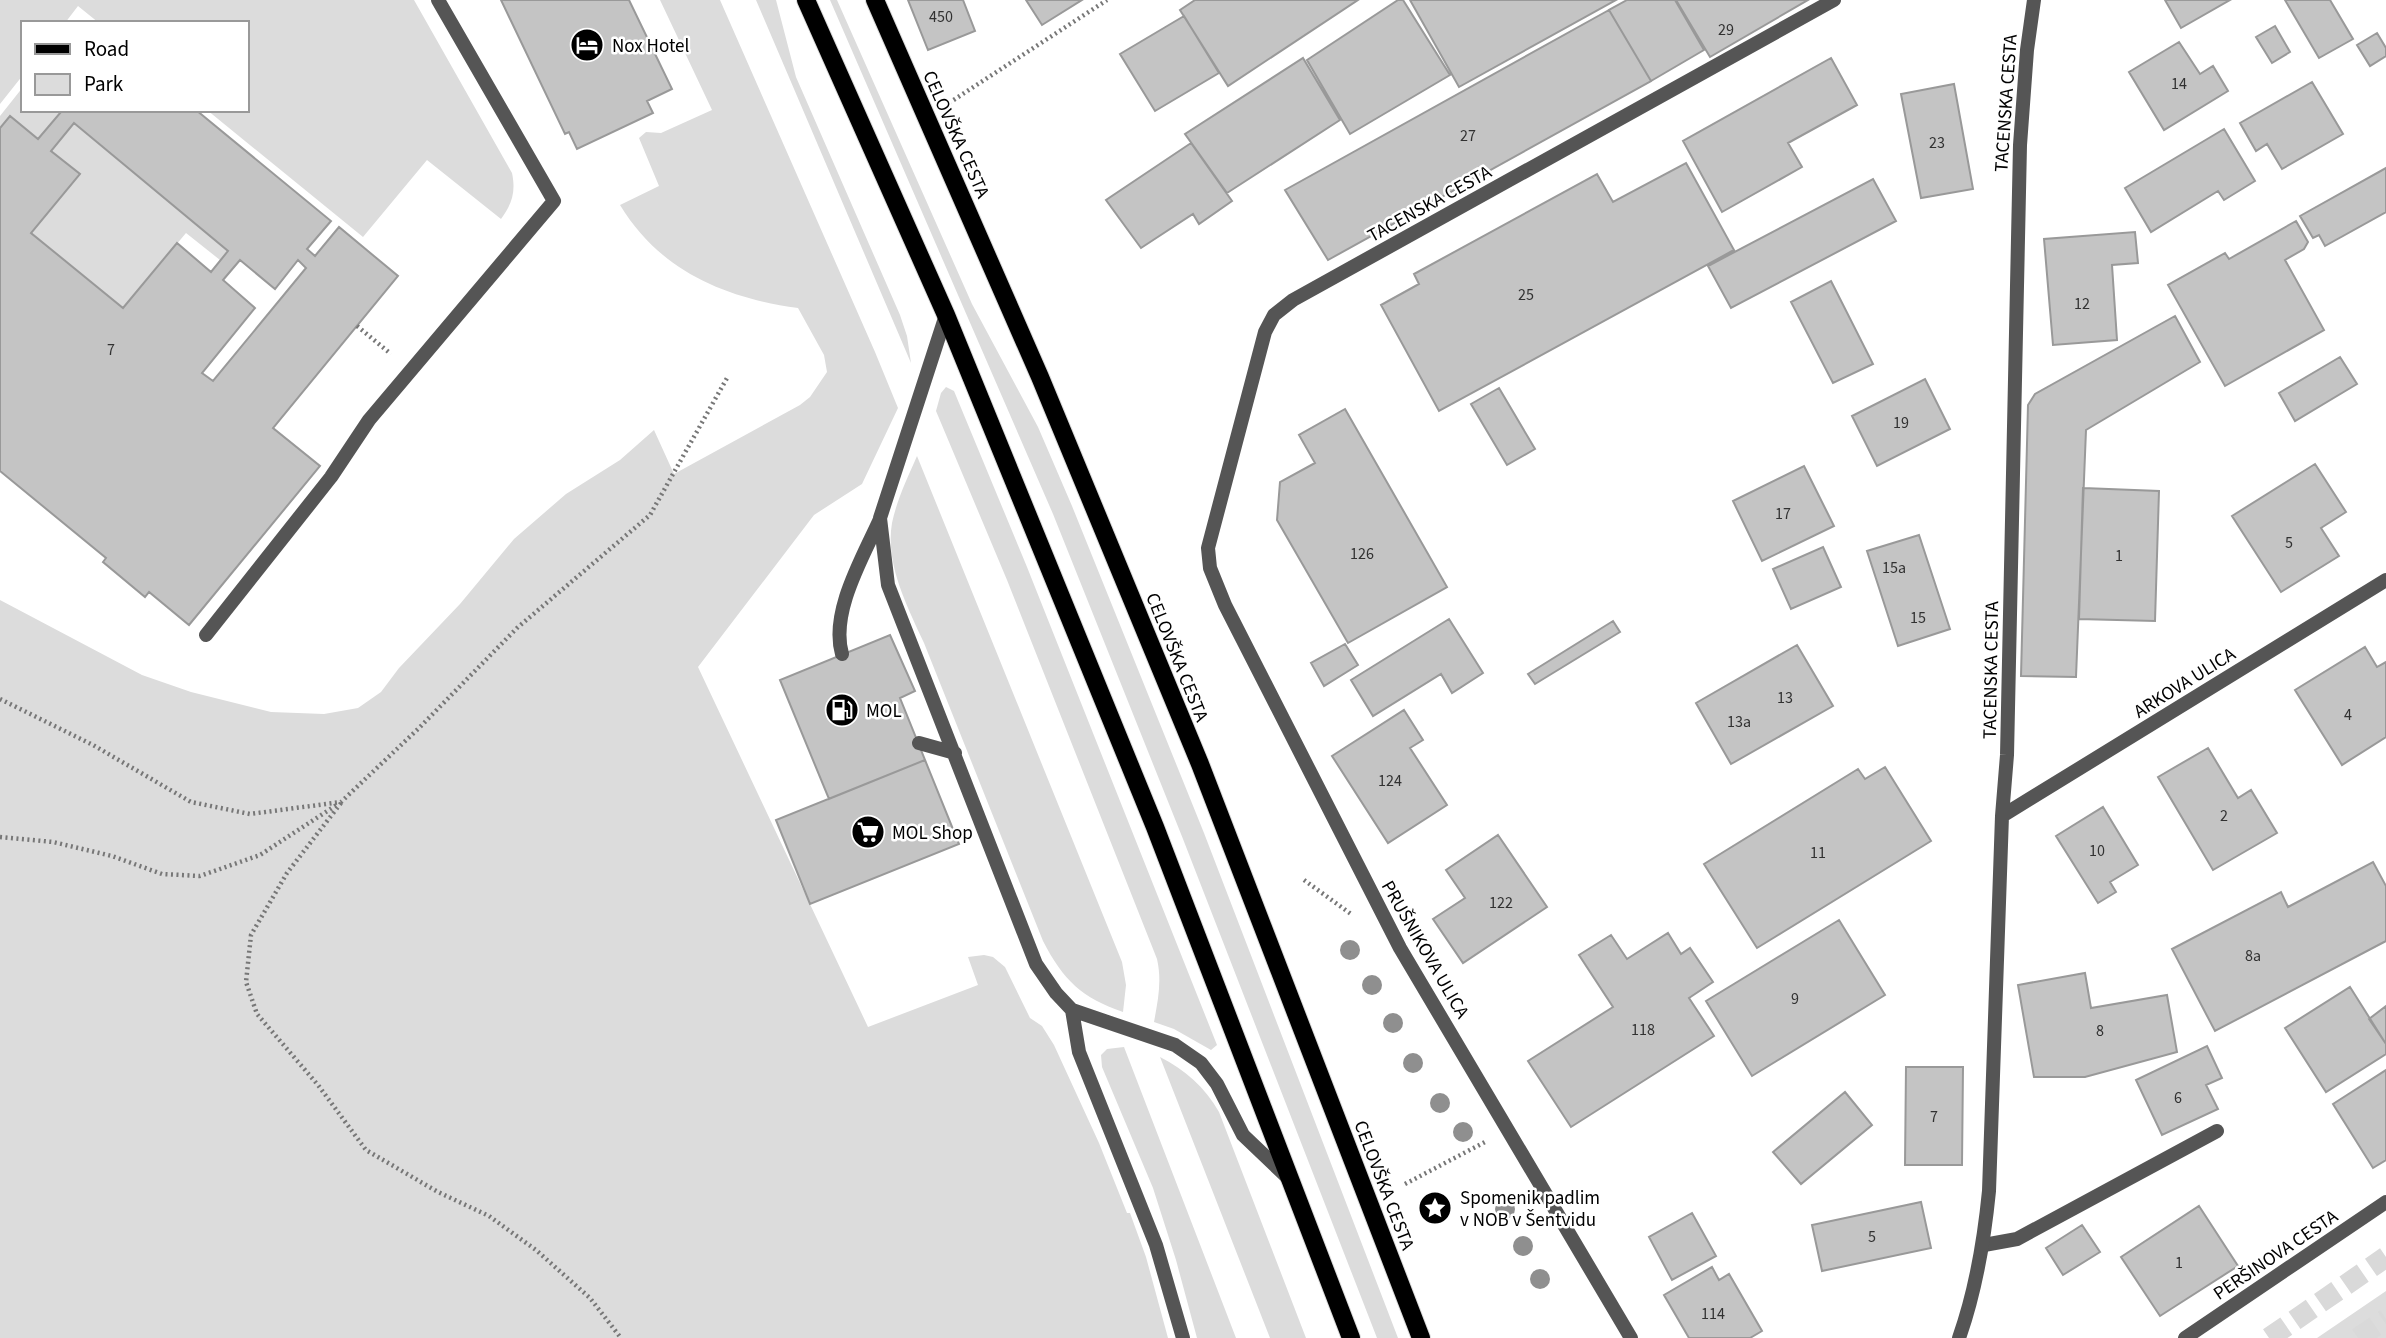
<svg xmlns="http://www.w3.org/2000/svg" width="2386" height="1338" font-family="'Source Sans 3',sans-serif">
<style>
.green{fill:#dcdcdc}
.building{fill:#c4c4c4;stroke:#999;stroke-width:2;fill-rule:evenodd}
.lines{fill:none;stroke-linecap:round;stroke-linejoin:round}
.motorway-tunnel{stroke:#d9d9d9;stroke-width:21;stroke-dasharray:21 10;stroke-linecap:butt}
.primary-casing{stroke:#dbdbdb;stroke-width:20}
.path{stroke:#777;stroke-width:4.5;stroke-dasharray:2 3.5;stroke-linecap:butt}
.service{stroke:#555;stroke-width:14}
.minor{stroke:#555;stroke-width:14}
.primary{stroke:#000;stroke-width:18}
.tree{fill:#8f8f8f}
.labels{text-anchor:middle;stroke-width:5;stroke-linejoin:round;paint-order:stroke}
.number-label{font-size:16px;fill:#313131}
.poi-label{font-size:19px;fill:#000;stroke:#fff;text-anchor:start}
.street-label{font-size:19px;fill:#000;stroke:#fff}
</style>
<rect width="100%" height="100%" fill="#fff"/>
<path class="green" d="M 0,0 L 414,0 L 512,173 C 516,192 512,204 501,219 L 427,160 L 363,237 L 207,110 L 247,110 L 247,23 L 99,23 L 78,6 L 65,23 L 23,23 L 23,75 L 0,104 Z
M 660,0 L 720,0 L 875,352 L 898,408 L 862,484 L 814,515 L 698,667 L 868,1027 L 978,985 L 968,957 L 984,955 L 993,957 L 1005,967 L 1030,1018 L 1042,1026 L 1054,1045 L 1099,1143 L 1127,1213 L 1130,1213 L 1146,1257 L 1168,1338 L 0,1338 L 0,600 L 142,675 L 191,692 L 271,712 L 324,714 L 358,708 L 381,692 L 399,668 L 460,604 L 514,539 L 566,494 L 620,460 L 654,430 L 674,474 L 800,405 L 810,397 L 827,372 L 824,355 L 798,308 C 725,298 660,271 620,205 L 659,186 L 639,138 L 646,132 L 661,133 L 712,110 Z
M 756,0 L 776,0 L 796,77 L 900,315 L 907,336 L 911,363 Z
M 830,0 L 837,0 L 972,304 L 1038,427 L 1072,506 L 1204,833 L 1398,1338 L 1377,1338 L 1183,839 L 1053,514 Z
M 23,87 L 23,110 L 58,110 L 61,112 L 38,139 L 10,117 L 0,128 L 0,116 Z
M 74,123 L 228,251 L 220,260 L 186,233 L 123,308 L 31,233 L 51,151 Z
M 946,387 L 954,391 L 1027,567 L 1217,1045 L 1211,1050 L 1174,1029 L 1154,1022 C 1158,1000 1162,981 1157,959 L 1007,580 L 936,411 L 941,393 Z
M 917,456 L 1122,962 L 1126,985 L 1123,1012 C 1082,998 1063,980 1043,941 L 924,643 C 907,606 885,564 892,523 C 897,499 908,477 917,456 Z
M 1124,1047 L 1236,1338 L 1197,1338 L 1176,1260 L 1153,1188 L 1102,1067 L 1101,1055 L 1107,1049 Z
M 1160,1057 C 1185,1070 1205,1087 1219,1112 L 1306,1338 L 1270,1338 Z
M 2386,1291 L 2386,1338 L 2317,1338 Z"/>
<path class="building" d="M 501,0 L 629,0 L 672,89 L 647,101 L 653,113 L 577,149 L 569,132 L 565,134 Z
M 908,0 L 963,0 L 975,31 L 928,50 Z
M 1026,0 L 1082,0 L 1042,25 Z
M 1195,0 L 1358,0 L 1228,86 L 1180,10 Z
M 1398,0 L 1403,0 L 1450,75 L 1350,134 L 1307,60 Z
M 1410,0 L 1616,0 L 1459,87 Z
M 1627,0 L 1675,0 L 1704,50 L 1651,81 L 1609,10 Z
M 1676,0 L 1808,0 L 1710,57 Z
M 2165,0 L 2230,0 L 2181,28 Z
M 2285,0 L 2330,0 L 2353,39 L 2319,58 Z
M 1609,10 L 1651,81 L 1328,260 L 1285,190 Z
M 1184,16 L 1219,73 L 1155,111 L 1120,54 Z
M 2275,26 L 2290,52 L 2272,63 L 2256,37 Z
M 2377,33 L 2386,48 L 2386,56 L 2370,66 L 2357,45 Z
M 2179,42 L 2200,74 L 2213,66 L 2228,91 L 2164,130 L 2129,72 Z
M 1303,58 L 1340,120 L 1227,193 L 1185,134 Z
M 1831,58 L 1857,105 L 1788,143 L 1802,167 L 1722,212 L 1683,141 Z
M 2312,82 L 2343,134 L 2282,169 L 2267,144 L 2256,151 L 2240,123 Z
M 1954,84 L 1973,189 L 1921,198 L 1901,94 Z
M 58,110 L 196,110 L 331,221 L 307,249 L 315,256 L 339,227 L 398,276 L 273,428 L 320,466 L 189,625 L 149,592 L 145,597 L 103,562 L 106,558 L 0,471 L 0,128 L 10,116 L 38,139 L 61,112 ZM 74,123 L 228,251 L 211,272 L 177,243 L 123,308 L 31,233 L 80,174 L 51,151 ZM 240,260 L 275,289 L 298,260 L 306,268 L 213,381 L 202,373 L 255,308 L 223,280 Z
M 2224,129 L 2255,181 L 2224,200 L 2218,191 L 2151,232 L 2125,188 Z
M 1191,143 L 1232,201 L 1199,224 L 1193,214 L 1141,248 L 1106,200 Z
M 1686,163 L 1734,250 L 1439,411 L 1381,305 L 1419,284 L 1414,274 L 1597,174 L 1613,202 Z
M 2386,168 L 2386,212 L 2325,246 L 2319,235 L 2313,238 L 2300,216 Z
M 1873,179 L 1896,221 L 1731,308 L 1708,266 Z
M 2296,221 L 2308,242 L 2304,249 L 2285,260 L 2324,330 L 2225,386 L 2168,285 L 2225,253 L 2229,259 Z
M 2135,232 L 2138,263 L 2112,265 L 2117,340 L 2053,345 L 2044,239 Z
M 1831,281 L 1873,364 L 1833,383 L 1791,302 Z
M 2175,316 L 2200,362 L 2086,430 L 2076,677 L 2021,676 L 2028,405 L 2035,394 Z
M 2340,357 L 2357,384 L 2295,421 L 2279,393 Z
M 1925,379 L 1950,429 L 1877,466 L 1852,416 Z
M 1499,388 L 1535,449 L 1507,465 L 1471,404 Z
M 1345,409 L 1447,587 L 1348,643 L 1277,520 L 1280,482 L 1315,463 L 1299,435 Z
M 2315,464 L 2346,512 L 2321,528 L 2339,556 L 2281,592 L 2232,516 Z
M 1804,466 L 1834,526 L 1762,561 L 1733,501 Z
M 2083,488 L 2159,491 L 2155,621 L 2079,619 Z
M 1919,535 L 1950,629 L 1898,646 L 1867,551 Z
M 1823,547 L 1841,587 L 1791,609 L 1773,569 Z
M 1449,619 L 1483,673 L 1452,693 L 1441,674 L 1373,716 L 1351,680 Z
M 1613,621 L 1620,632 L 1535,684 L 1528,674 Z
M 890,635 L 915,691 L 900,698 L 925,760 L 829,799 L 780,680 Z
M 1345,644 L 1358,665 L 1324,686 L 1311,663 Z
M 1797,645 L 1833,706 L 1731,764 L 1696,703 Z
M 2365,647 L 2377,667 L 2386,662 L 2386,737 L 2342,765 L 2295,690 Z
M 1404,710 L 1423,740 L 1410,748 L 1447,805 L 1388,843 L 1332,756 Z
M 2208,748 L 2238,798 L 2251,790 L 2277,833 L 2213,870 L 2158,777 Z
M 925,760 L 959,844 L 810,904 L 776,820 Z
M 1885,767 L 1931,841 L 1757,948 L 1704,864 L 1858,769 L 1865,779 Z
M 2103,807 L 2138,865 L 2110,882 L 2116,892 L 2098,903 L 2056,836 Z
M 1498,835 L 1547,907 L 1463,963 L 1433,919 L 1465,898 L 1446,870 Z
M 2373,862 L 2386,886 L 2386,941 L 2215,1031 L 2172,949 L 2281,892 L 2288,907 Z
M 1839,920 L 1885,995 L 1752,1076 L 1706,1001 Z
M 1668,933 L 1681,954 L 1690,948 L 1713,982 L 1689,998 L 1714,1036 L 1571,1127 L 1528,1061 L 1613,1007 L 1579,955 L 1611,935 L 1627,959 Z
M 2085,973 L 2091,1008 L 2167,995 L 2177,1052 L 2085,1077 L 2034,1077 L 2018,985 Z
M 2350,987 L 2386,1044 L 2386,1054 L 2326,1092 L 2285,1028 Z
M 2386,1006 L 2386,1044 L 2369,1019 Z
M 2207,1046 L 2222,1078 L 2206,1085 L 2218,1109 L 2162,1135 L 2136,1080 Z
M 1906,1067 L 1963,1067 L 1962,1165 L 1905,1165 Z
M 2386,1070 L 2386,1160 L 2373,1168 L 2333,1104 Z
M 1845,1092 L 1872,1125 L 1801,1184 L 1773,1152 Z
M 1921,1202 L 1931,1248 L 1822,1271 L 1812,1225 Z
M 2199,1206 L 2238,1266 L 2160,1316 L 2121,1257 Z
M 1692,1213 L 1716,1256 L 1672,1280 L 1649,1237 Z
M 2082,1225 L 2100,1252 L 2063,1275 L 2046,1248 Z
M 1712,1267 L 1719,1280 L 1729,1274 L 1762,1331 L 1750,1338 L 1689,1338 L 1664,1295 Z"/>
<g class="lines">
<path class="motorway-tunnel" d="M 2269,1338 L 2386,1257
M 2358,1338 L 2386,1319"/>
<defs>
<path id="primary" d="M 806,0 L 946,315 L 1155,827 L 1351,1338
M 875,0 L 1040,377 L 1200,764 L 1421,1338"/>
</defs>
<use href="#primary" class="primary-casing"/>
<path class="path" d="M 949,103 L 1107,0
M 357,326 L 391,354
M 0,699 L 93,745 L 191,802 L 250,814 L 341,802 L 419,728 L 517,628 L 650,515 L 727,378
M 341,803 L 287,873 L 251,935 L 246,982 L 257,1014 L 318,1085 L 366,1150 L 438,1192 L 489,1216 L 536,1250 L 590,1298 L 621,1338
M 0,837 L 53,842 L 112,856 L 162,874 L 200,876 L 260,855 L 338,804
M 1304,880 L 1351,914
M 1405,1184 L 1485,1142"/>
<path class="service" d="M 946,315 L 880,518 L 888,585 L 1036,964 L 1056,993 L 1072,1010 L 1175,1045 L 1201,1063 L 1217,1084 L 1243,1135 L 1287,1177
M 206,635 L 331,477 L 369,420 L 554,201 L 438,0
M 842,654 C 830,612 863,557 880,519
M 919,743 L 955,753
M 1072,1010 L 1079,1052 L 1156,1245 L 1183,1338
M 1984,1245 L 2017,1239 L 2217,1131
M 2185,1338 L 2386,1202"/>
<path class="minor" d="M 2002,816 L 2386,580
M 1631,1338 L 1400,948 L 1225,605 L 1210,568 L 1208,548 L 1265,332 L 1274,315 L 1293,300 L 1834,0
M 1959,1338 C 1976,1290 1984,1242 1989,1191 L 2002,816 L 2007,755 L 2020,145 L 2027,50 L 2034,0"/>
<use href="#primary" class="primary"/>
</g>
<g class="tree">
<circle cx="1350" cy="950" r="10"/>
<circle cx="1372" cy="985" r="10"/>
<circle cx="1393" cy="1023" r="10"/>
<circle cx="1413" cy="1063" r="10"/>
<circle cx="1440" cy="1103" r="10"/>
<circle cx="1463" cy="1132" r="10"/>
<circle cx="1505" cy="1209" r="10"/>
<circle cx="1523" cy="1246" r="10"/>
<circle cx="1540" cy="1279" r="10"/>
</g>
<defs>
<symbol id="hotel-disc" viewBox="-11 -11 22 22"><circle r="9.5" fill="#000" stroke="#fff"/><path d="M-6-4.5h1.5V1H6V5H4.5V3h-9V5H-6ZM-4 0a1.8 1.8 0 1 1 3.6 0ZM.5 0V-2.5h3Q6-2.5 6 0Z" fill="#fff"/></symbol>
<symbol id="fuel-disc" viewBox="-11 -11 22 22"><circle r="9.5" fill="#000" stroke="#fff"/><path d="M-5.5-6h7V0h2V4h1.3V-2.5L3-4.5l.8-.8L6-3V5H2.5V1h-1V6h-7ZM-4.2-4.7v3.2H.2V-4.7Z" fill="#fff"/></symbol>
<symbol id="supermarket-disc" viewBox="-11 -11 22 22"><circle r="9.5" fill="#000" stroke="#fff"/><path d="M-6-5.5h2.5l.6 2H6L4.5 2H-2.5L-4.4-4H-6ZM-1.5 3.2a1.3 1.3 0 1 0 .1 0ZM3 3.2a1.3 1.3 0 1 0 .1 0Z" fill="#fff"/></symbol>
<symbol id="sight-disc" viewBox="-11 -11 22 22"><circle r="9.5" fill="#000" stroke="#fff"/><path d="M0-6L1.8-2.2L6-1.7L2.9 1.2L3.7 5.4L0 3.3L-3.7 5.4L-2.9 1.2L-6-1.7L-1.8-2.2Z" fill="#fff"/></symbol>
</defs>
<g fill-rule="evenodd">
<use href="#hotel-disc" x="568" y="26" width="38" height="38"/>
<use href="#fuel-disc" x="823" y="691" width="38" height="38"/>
<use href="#supermarket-disc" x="849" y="813" width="38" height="38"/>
<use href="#sight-disc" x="1416" y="1189" width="38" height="38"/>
</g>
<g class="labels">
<g class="number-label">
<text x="941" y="22">450</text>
<text x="1726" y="35">29</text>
<text x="2179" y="89">14</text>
<text x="1468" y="141">27</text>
<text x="1937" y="148">23</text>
<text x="1526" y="300">25</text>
<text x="2082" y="309">12</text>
<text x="111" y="355">7</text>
<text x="1901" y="428">19</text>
<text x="1783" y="519">17</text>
<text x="2289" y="548">5</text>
<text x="1362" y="559">126</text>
<text x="2119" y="561">1</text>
<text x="1894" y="573">15a</text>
<text x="1918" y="623">15</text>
<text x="1785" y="703">13</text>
<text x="2348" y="720">4</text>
<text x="1739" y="727">13a</text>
<text x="1390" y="786">124</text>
<text x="2224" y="821">2</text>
<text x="2097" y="856">10</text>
<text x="1818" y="858">11</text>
<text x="1501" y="908">122</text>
<text x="2253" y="961">8a</text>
<text x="1795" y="1004">9</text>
<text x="1643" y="1035">118</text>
<text x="2100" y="1036">8</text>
<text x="2178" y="1103">6</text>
<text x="1934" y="1122">7</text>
<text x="1872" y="1242">5</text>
<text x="2179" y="1268">1</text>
<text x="1713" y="1319">114</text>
</g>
<g class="poi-label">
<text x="612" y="52">Nox Hotel</text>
<text x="866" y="717">MOL</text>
<text x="892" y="839">MOL Shop</text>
<text x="1460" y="1204">Spomenik padlim<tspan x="1460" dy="22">v NOB v Šentvidu</tspan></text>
</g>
<g class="street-label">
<text transform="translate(2005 103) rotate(-86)" y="7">TACENSKA CESTA</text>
<text transform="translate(957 134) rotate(66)" y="7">CELOVŠKA CESTA</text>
<text transform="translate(1429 203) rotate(-29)" y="7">TACENSKA CESTA</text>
<text transform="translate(1178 657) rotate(68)" y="7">CELOVŠKA CESTA</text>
<text transform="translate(1990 670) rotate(-89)" y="7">TACENSKA CESTA</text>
<text transform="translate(2184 682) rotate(-32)" y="7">ARKOVA ULICA</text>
<text transform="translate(1426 949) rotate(60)" y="7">PRUŠNIKOVA ULICA</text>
<text transform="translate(1385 1185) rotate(69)" y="7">CELOVŠKA CESTA</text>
<text transform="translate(2275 1254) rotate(-34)" y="7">PERŠINOVA CESTA</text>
</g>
</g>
<rect x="21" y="21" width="228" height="91" fill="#ffffff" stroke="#999999" stroke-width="2"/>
<rect x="35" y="44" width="35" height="10" fill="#000000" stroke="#999999" stroke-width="2"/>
<text x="84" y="56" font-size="21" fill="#000000">Road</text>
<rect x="35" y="74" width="35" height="21" fill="#dcdcdc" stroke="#999999" stroke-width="2"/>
<text x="84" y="91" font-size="21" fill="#000000">Park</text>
</svg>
